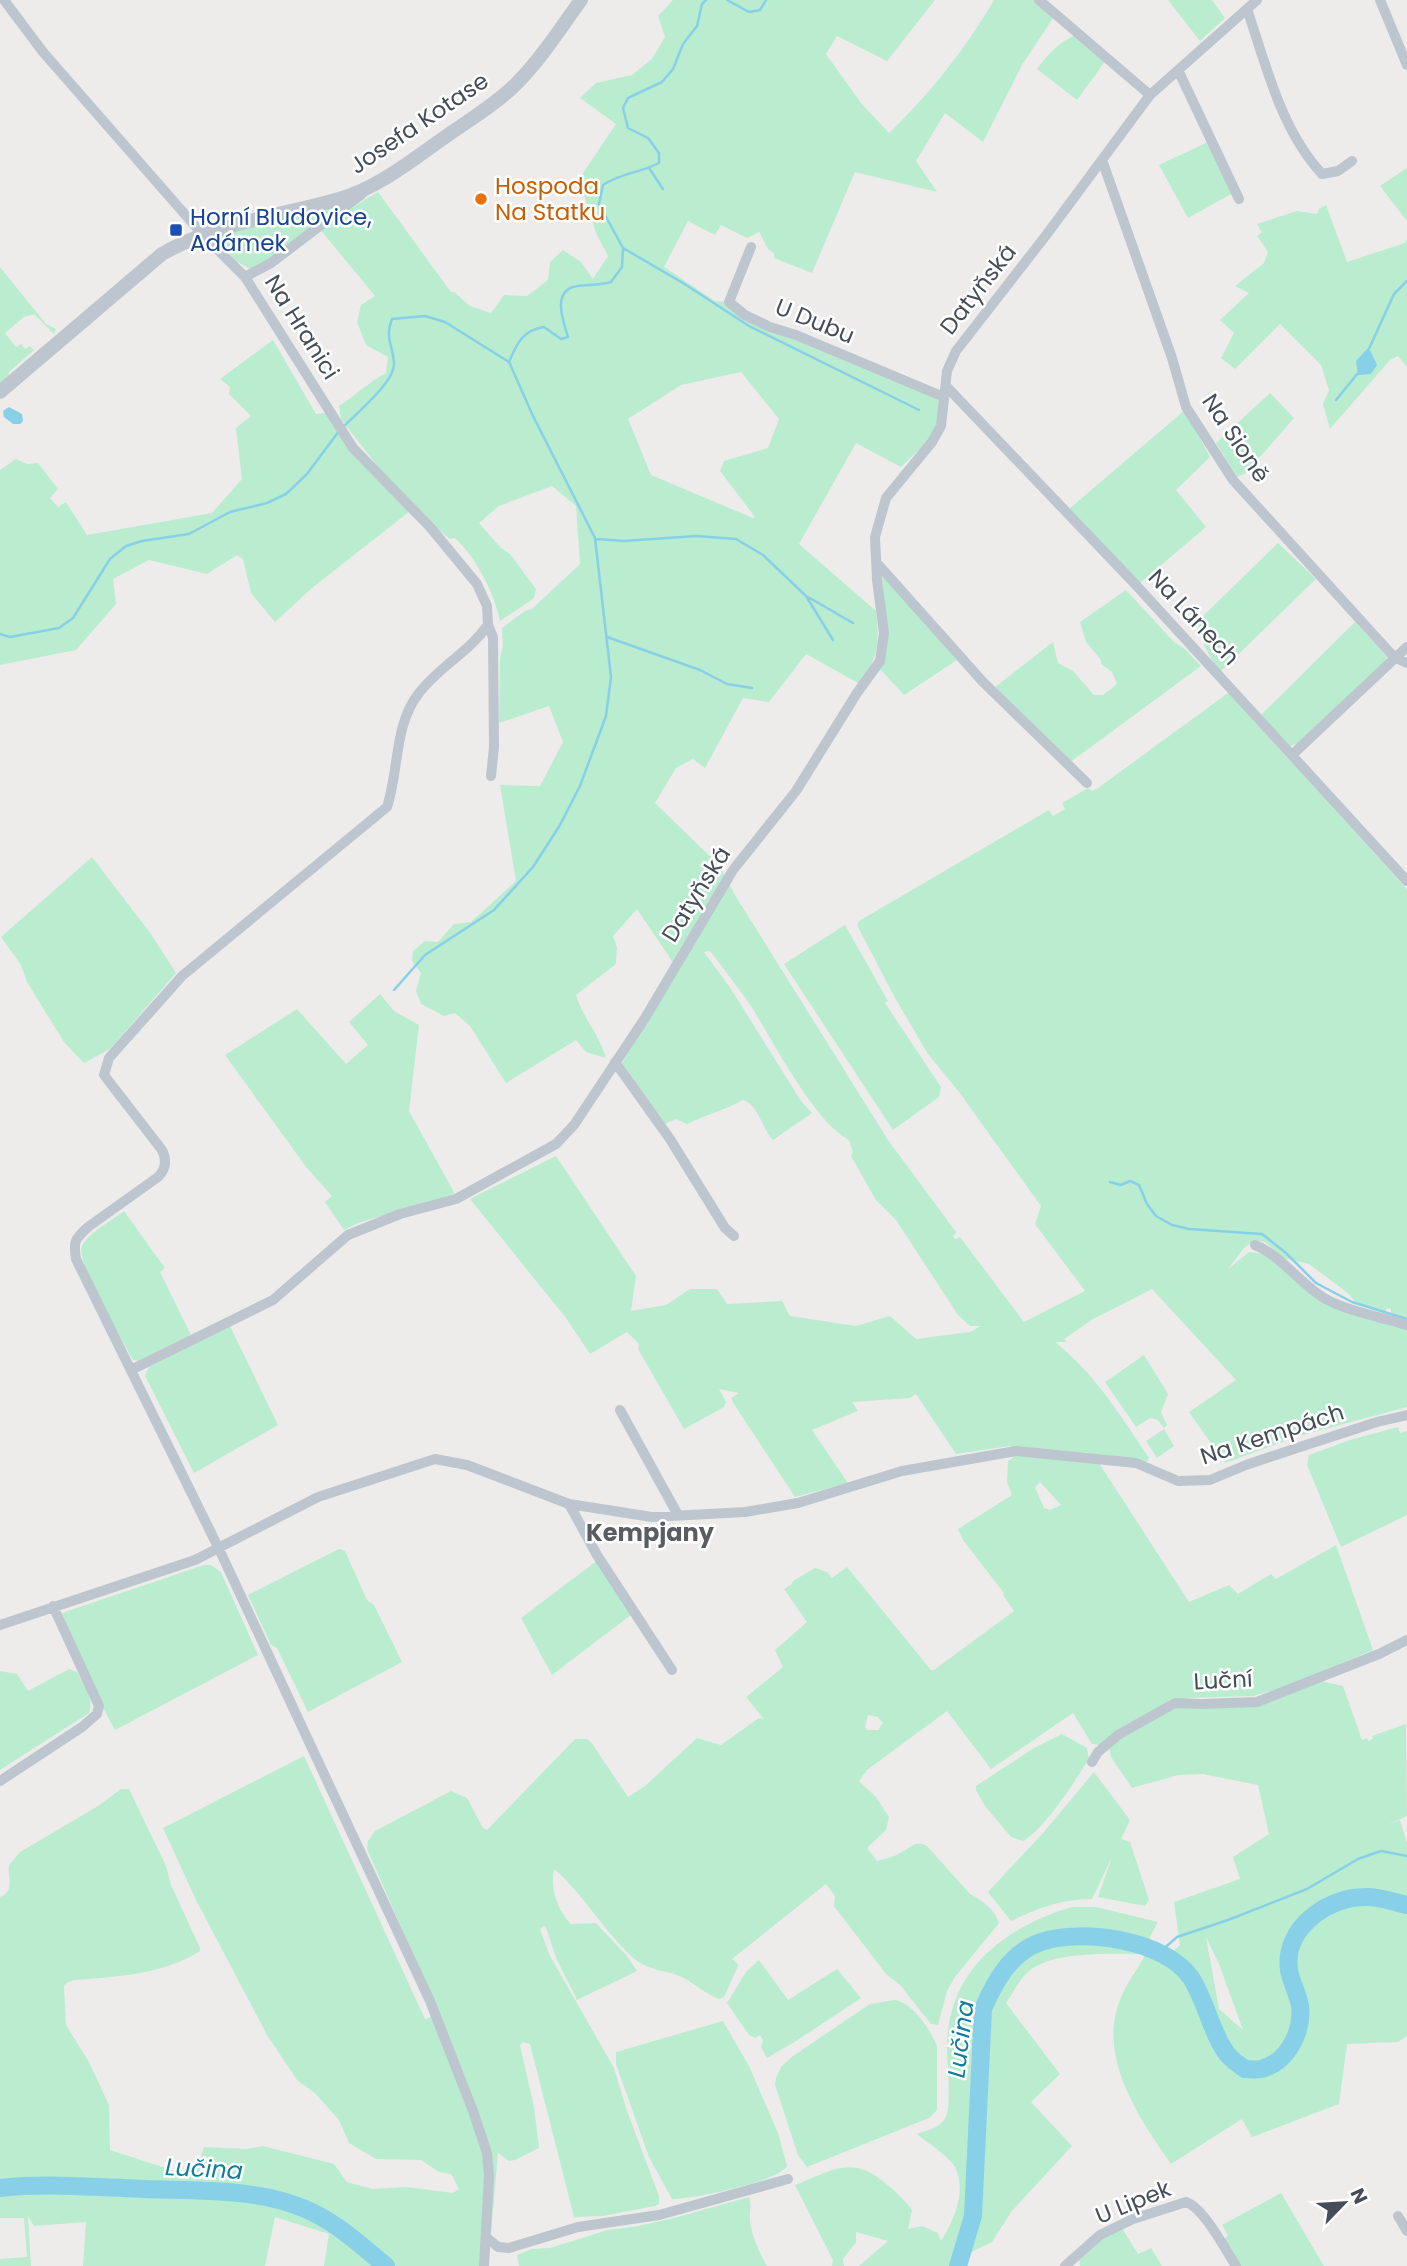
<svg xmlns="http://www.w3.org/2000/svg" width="1407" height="2266" font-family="Poppins,sans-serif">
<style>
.green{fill:#baeccf;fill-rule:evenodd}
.water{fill:#88d0e8}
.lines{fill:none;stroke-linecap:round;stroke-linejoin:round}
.stream{stroke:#88d0e8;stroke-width:2.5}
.river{stroke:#88d0e8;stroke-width:18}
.minor{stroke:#bdc5ce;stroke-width:10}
.tertiary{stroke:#bdc5ce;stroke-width:14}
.food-dot{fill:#e8710a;stroke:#fff;stroke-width:2.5}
.transit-dot{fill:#1a4fb4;stroke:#fff;stroke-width:2.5}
.labels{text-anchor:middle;stroke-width:5;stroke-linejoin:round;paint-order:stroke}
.street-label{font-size:23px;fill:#454e58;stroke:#fff}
.food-label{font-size:23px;fill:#c56008;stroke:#fff;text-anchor:start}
.transit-label{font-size:23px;fill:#164399;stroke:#fff;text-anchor:start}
.neighbourhood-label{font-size:24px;font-weight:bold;fill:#595c60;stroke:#fff}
.water-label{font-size:24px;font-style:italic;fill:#117c9f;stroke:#fff}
</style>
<rect width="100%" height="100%" fill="#eeeceb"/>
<path class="green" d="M 673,0 L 935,0 L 887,61 L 837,36 L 826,54 L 861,103 L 889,133 C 929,95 966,48 994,0 L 1034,0 L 1053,18 L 1022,65 L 983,142 L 945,113 L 916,161 L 937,192 L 855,172 L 812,273 L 774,258 L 774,253 L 768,249 L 759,232 L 747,238 L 721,225 L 715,235 L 688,221 L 664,267 L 715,301 L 729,302 L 745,314 L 944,397 L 934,435 L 901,467 L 856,443 L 799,544 L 876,611 C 880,645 878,656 860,684 L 806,654 L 769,702 L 743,698 L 705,768 L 693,759 L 676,768 L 655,803 L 719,865 L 735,895 L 888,1140 L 956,1232 L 953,1237 L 956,1239 L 960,1237 L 1024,1322 L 1085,1291 L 1035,1224 L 1041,1206 L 959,1092 L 928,1054 L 895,998 L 857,925 L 859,921 L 1049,810 L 1053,816 L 1065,809 L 1062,803 L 1088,788 L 1092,791 L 1098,788 L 1228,693 L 1407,889 L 1407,1318 L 1391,1313 L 1391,1309 L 1387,1308 L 1385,1312 L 1356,1303 L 1348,1293 L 1309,1264 L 1283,1258 L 1265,1242 L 1255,1240 L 1244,1248 L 1228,1269 L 1249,1252 L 1265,1254 L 1321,1299 L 1407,1326 L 1407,1407 L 1299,1436 L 1225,1463 L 1189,1412 L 1236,1380 L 1152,1289 L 1093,1319 L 1064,1339 L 1067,1342 L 1055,1342 C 1095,1374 1121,1416 1149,1458 L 1147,1462 L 1141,1462 L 1083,1452 L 1099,1463 L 1189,1602 L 1229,1585 L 1238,1594 L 1271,1574 L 1276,1579 L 1336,1545 L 1373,1650 L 1285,1687 L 1253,1696 L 1185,1698 L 1188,1704 L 1257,1702 L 1320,1681 L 1343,1686 L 1362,1740 L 1367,1738 L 1368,1741 L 1373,1739 L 1372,1736 L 1406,1724 L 1407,1816 L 1387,1825 L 1400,1820 L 1407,1843 L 1407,2036 L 1398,2042 L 1347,2044 L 1339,2104 L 1252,2137 L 1242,2119 L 1171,2164 C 1138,2116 1095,2055 1122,1995 C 1129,1978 1142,1965 1148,1948 L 1161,1951 L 1165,1959 L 1180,1945 L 1174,1902 L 1240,1879 L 1233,1857 L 1269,1834 L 1258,1785 L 1203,1774 L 1178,1775 L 1132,1788 L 1111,1757 L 1109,1746 L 1092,1744 L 1073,1713 L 991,1769 L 947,1711 L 867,1770 L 859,1781 L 876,1797 L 889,1817 L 886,1830 L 867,1848 L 877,1861 C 884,1859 894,1857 900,1853 C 911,1848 915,1839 927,1846 L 970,1894 C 981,1899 996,1911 999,1923 L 955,1977 L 947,1991 L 938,2025 L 931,2024 L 900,1985 L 886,1974 L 834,1906 L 835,1896 L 826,1884 L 732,1959 L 737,1963 L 738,1966 L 724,1997 L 719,1999 C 706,1994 695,1984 682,1977 C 667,1970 651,1971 637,1961 C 606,1935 584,1894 554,1869 C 550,1888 557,1910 571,1924 L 596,1923 L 627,1956 L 637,1971 L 577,2000 L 557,1960 L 546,1928 L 544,1926 L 540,1929 L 549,1954 L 614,2068 L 627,2111 L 659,2196 L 659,2204 L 655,2206 L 603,2216 L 574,2217 L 530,2044 L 523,2042 L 520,2045 L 534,2107 L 539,2148 L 515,2160 L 509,2161 L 498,2153 L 491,2234 L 481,2266 L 324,2266 L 329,2234 L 275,2217 L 265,2266 L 83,2266 L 86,2222 L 34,2226 L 28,2216 L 31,2266 L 0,2266 L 0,2259 L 27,2257 L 24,2218 L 0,2218 L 0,1897 C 16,1889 7,1878 9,1865 L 20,1852 L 98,1806 L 121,1789 L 129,1789 L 166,1866 L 171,1885 L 200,1948 L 200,1951 C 165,1974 116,1977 75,1980 L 68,1982 L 64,1986 L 66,2025 L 89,2062 L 109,2105 L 110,2150 L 175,2171 L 195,2173 L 204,2147 L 247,2149 L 263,2146 L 334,2164 L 347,2182 L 372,2189 L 406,2187 L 453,2193 L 459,2189 L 451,2174 L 439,2172 L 421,2160 L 376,2159 L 349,2143 L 339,2120 L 315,2093 L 297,2080 L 267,2035 L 196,1900 L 163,1828 L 304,1756 L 425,2019 L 439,2014 L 367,1849 L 368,1841 L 375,1831 L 451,1791 L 467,1798 L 483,1828 L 487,1830 L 575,1739 L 587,1739 L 591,1742 L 628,1797 L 645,1786 L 697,1738 L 721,1745 L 759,1718 L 764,1719 L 746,1697 L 783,1667 L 775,1650 L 807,1622 L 784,1589 L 792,1584 L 793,1581 L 815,1568 L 827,1572 L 832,1578 L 847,1567 L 931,1670 L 934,1670 L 1014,1611 L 1003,1595 L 1004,1593 L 963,1540 L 958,1529 L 1012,1495 L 1007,1482 L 1008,1461 L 1016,1455 L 1010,1446 L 956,1454 L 916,1394 L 910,1398 L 852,1402 L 858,1411 L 812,1430 L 848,1483 L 795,1497 L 734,1404 L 731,1398 L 739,1393 L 719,1389 L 726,1402 L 724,1407 L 684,1429 L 638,1349 L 639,1344 L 627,1332 L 590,1354 L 566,1318 L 470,1199 L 556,1156 L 636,1276 L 631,1311 L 666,1305 L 690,1289 L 717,1289 L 727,1304 L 782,1301 L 790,1316 L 856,1326 L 890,1316 L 916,1339 L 970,1332 L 981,1326 L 970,1326 L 958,1315 L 896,1220 L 876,1200 L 851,1156 L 853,1152 L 849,1140 C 813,1121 773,1040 749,1003 C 736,985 723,968 710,951 L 704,952 L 731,989 L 801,1101 L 812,1113 L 773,1140 C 762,1129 758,1104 743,1100 C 725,1110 706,1115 687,1124 L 676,1119 L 665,1124 L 622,1063 L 664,991 L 682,966 L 674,964 L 637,909 L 613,936 L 617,947 L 616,964 L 576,995 C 583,1018 599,1034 606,1058 L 586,1052 L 576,1040 L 506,1083 L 470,1026 L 455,1013 L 444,1016 L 421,1004 L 416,991 L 421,973 L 412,961 L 413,951 L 425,941 L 438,942 L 454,924 L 471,922 L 516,881 L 500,785 L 540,786 L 563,742 L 549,706 L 499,723 L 500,658 L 503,646 L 502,628 L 525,611 L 532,609 L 580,564 L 576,506 L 552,486 L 499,506 L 479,523 L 501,548 L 510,554 L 536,589 L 534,598 L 530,601 L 500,621 C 494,592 476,558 455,538 L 450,539 L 435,527 L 382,472 L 341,419 L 339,406 C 356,395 369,382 386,373 L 388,357 L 366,345 L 357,322 L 361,305 L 375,296 L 319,228 L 378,192 L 451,292 L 454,292 L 470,306 L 491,313 L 504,295 L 527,296 L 548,280 L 550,262 L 563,250 L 581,262 L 593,279 L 608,256 L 596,233 L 579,179 L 616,124 L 580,98 L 596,83 L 632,75 L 652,59 L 665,37 L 658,16 ZM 741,372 L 779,419 L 768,448 L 724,461 L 720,471 L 755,517 L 753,518 L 651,475 L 628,419 L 681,385 ZM 1040,1482 L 1061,1505 L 1050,1510 L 1044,1508 L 1035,1487 ZM 868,1715 L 878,1717 L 883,1723 L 878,1730 L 867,1730 L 865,1727 ZM 1206,1937 L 1219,1964 L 1243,2030 L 1219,2009 Z
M 1168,0 L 1212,0 L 1225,18 L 1200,41 Z
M 1077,34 L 1106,60 L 1077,100 L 1037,69 C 1047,55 1060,41 1077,34 Z
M 1208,142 L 1233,193 L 1188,218 L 1159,165 Z
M 1407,168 L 1407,221 L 1380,186 Z
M 347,200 L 270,259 L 250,269 L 236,261 L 219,241 L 220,235 Z
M 1326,205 L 1347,262 L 1405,243 L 1407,239 L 1407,367 L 1398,356 L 1390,360 L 1330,429 L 1323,404 L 1329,390 L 1321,365 L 1280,324 L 1235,369 L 1221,358 L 1234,333 L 1220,320 L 1249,293 L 1235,286 L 1264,263 L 1268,252 L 1257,236 L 1262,232 L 1257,224 L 1297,211 L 1317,214 L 1319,209 Z
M 0,267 L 46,324 L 56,329 L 54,334 L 34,314 L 24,317 L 5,333 L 16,347 L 21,344 L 25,349 L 30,346 L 34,350 L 9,372 L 8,377 L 0,384 Z
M 273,340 L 316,414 L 326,413 L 410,511 L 312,588 L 275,622 L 251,593 L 243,559 L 237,555 L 207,574 L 149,560 L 113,579 L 116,604 L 76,650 L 0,665 L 0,470 L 16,459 L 27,464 L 38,463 L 58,489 L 50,498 L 58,507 L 66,502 L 87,535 L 212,513 L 242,479 L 236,428 L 251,416 L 229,394 L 230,387 L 220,379 Z
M 1270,393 L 1294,418 L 1246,473 L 1237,477 L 1216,443 Z
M 1185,410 L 1210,457 L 1176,490 L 1206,527 L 1140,583 L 1069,509 Z
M 1278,543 L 1316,579 L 1220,672 C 1212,663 1196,632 1198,621 Z
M 883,575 L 957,660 L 904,695 L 879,668 L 880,586 Z
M 1126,590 L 1174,642 L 1185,649 L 1201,666 L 1069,763 L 1049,739 L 995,687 L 1053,642 L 1058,663 L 1073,671 L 1094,695 L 1103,695 L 1117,684 L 1112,672 L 1101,664 L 1101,660 L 1086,642 L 1080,622 Z
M 1355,622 L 1387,657 L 1386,661 L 1298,743 L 1290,746 L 1261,715 Z
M 92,857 L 151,934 L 176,973 L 110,1049 L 84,1063 L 64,1042 L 27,982 L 21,965 L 1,937 Z
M 845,925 L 888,1001 L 885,1003 L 941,1087 L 939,1097 L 893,1130 L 784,964 Z
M 380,994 L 394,1011 L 419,1025 L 409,1111 L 455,1194 L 358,1223 L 344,1230 L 325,1202 L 332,1196 L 306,1167 L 225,1055 L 297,1009 L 346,1064 L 368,1045 L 349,1022 Z
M 124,1211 L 165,1268 L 160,1272 L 191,1335 L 139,1361 L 133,1360 C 123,1341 75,1261 82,1246 C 87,1234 114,1219 124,1211 Z
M 230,1326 L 278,1425 L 194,1473 L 145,1376 L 149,1367 Z
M 1144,1355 L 1168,1394 L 1161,1412 L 1167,1425 L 1164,1428 L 1158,1420 L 1150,1418 L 1136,1427 L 1105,1382 Z
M 1398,1427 L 1400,1433 L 1407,1431 L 1407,1515 L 1341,1547 L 1307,1465 L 1309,1455 L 1350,1440 Z
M 1164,1429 L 1174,1446 L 1157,1458 L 1146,1441 Z
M 339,1549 L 345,1551 L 367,1600 L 374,1605 L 402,1662 L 308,1712 L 277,1648 L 271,1645 L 248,1595 Z
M 598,1560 L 631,1615 L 552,1675 L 521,1618 Z
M 204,1565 L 211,1565 L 221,1572 L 258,1655 L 115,1730 L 94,1691 L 62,1613 Z
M 69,1669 L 77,1672 C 83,1685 95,1699 89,1713 L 0,1770 L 0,1671 L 17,1674 L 28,1691 Z
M 1062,1734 L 1087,1748 L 1089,1759 C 1075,1781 1044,1830 1023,1841 L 1011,1837 L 985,1806 L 976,1790 L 976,1786 L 1034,1748 Z
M 1094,1772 L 1130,1820 L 1121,1839 L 1130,1842 L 1149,1900 L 1145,1906 L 1098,1897 L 1112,1857 L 1092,1899 C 1062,1899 1038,1908 1011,1921 L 988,1892 L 1043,1833 Z
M 1072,1907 L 1096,1907 L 1158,1922 L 1141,1954 C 1111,1954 1051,1951 1028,1972 C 1019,1980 1013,1993 1006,2003 L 1060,2074 L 1031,2102 L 1072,2146 L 1011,2212 L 992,2242 L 971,2252 L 964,2266 L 859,2266 L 888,2241 L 856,2232 L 856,2242 L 843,2259 L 844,2266 L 832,2266 L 833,2260 L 795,2185 C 831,2171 852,2154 885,2183 C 895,2191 904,2199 912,2210 L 908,2229 L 922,2226 L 938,2233 L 941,2241 C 954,2220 967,2192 955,2167 C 950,2157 926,2142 917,2134 C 929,2130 943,2127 947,2114 C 951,2101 947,2059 947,2044 C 949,1969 1005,1927 1072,1907 Z
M 759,1960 L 788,2000 L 837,1969 L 861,1998 L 796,2041 L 767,2058 L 761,2047 L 763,2040 L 760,2035 L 755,2038 L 749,2035 L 727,2003 L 746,1972 Z
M 895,2000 C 914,2004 930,2029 937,2046 L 937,2110 L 929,2118 L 807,2167 L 798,2155 L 775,2085 L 776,2078 L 781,2067 L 793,2056 L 870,2004 Z
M 723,2021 L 749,2066 L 778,2133 L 787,2166 C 778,2182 692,2199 672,2199 L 649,2157 L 616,2064 L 616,2052 Z
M 1281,2193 L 1324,2266 L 1241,2266 L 1224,2240 L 1228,2235 L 1222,2225 Z
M 749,2197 C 752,2206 749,2212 750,2221 C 752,2236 759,2252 767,2266 L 519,2266 L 517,2255 L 532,2249 L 550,2248 L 608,2230 L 633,2227 L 674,2218 Z
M 1122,2228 L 1138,2254 L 1151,2248 L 1162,2266 L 1080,2266 L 1079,2258 L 1092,2245 Z"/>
<path class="water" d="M 1367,349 L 1371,352 L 1377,365 L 1371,374 L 1358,375 L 1356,361 Z
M 9,407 L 22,414 L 23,421 L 20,424 L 13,424 L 4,417 L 3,411 Z"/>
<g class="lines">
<path class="stream" d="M 727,0 L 749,12 L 760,10 L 766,0
M 649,168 L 663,189
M 623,248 L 683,283 L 749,326 L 919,410
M 1368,351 L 1394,294 L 1407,281
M 1336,400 L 1358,373
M 344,426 C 357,413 396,381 394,362 C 392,343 385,338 392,319 L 425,316 L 445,322 L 509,362 C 517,343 523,330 544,327 L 561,339 L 568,337 C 564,323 552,294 573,287 C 583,284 598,286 611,282 L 622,267 L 623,248 L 599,204 L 603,185 C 620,173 640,173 659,163 L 659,153 L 648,138 L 628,128 L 623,108 L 628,98 L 662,82 L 673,69 L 683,44 L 697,26 L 702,4 L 706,0
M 596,539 L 624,541 L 696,536 L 736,539 L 763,555 L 806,596 L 833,640
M 808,597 L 853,623
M 0,634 L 10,637 L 59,628 L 73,618 L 110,559 L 126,546 L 142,541 L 189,534 L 230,512 L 267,503 L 286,494 L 307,474 L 339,431
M 607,637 L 700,670 L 727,684 L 752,688
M 394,990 L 425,955 L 494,910 L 533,867 L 560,825 L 580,786 L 606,716 L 611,677 L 595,538 L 533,416 L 509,362
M 1110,1182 L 1121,1185 L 1130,1181 L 1139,1185 L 1147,1204 L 1156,1216 L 1172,1225 L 1189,1229 L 1262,1234 L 1286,1253 L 1316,1283 L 1352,1302 L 1407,1319
M 1161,1951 L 1177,1937 L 1228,1920 L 1307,1889 L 1358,1859 L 1381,1851 L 1407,1856"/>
<path class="river" d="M 0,2188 C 48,2183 97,2187 144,2189 C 196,2191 254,2188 303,2208 C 335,2221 359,2244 386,2266
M 958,2266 L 973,2216 L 983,2009 C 995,1981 1011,1952 1041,1942 C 1082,1928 1166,1940 1191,1978 C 1205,1998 1213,2038 1228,2055 C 1233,2061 1239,2065 1245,2069 C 1249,2069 1256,2070 1261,2069 C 1287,2063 1303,2032 1300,2006 C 1298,1994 1291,1982 1289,1970 C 1283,1929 1327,1897 1365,1897 C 1378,1896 1394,1902 1407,1905"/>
<path class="minor" d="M 4,0 L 43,52 L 203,235 L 245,277 L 353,448 L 430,527 L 477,584 L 487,606 L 488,625 L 493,637 L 494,747 L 491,776
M 1039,0 L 1150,95
M 1380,0 L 1407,65
M 1247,9 C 1266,65 1281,130 1322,174 L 1338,171 L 1352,161
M 1178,70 L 1239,199
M 1102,160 L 1172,358 L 1186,407 L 1233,480 L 1394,657 L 1407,663
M 751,247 L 729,302 L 745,315 L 770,327 L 796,335 L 944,397
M 245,277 L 271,263 L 362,194
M 946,386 L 1135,584 L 1407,881
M 876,562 L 983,682 L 1087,783
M 1293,754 L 1407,647
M 615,1062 L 670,1139 L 725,1228 L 734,1236
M 1255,1245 C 1282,1256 1299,1283 1324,1298 C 1346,1311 1382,1317 1407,1325
M 131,1370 L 273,1300 L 348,1235 L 400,1214 L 456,1199 L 556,1144 L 574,1125 L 645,1018 L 733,870 L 796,791 L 857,693 L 880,661 L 884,633 L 877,580 L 875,537 L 886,498 L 932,442 L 941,426 L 947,371 L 956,351 L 1047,234 L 1150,95 L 1257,0
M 620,1410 L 678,1515
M 569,1504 L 597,1555 L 672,1670
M 0,1625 L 195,1560 L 318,1497 L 435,1459 L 467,1465 L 569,1504 L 652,1517 L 745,1512 L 798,1503 L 902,1471 L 1016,1451 L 1136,1463 L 1178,1481 L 1210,1480 L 1246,1465 L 1303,1446 L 1377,1422 L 1407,1415
M 1092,1762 L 1098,1752 L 1118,1735 L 1175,1703 L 1201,1704 L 1257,1702 L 1379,1654 L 1407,1640
M 0,1781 L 82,1727 L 97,1714 L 99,1706 L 53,1606
M 1398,2216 L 1407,2231
M 486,2237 L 498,2247 L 509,2248 L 578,2227 L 659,2215 L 788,2179
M 484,2266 L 489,2176 L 487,2153 L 473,2111 L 430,2001 L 219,1549 L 76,1259 C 73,1241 75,1239 88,1227 L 158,1177 C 166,1169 167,1160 162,1150 L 104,1075 L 109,1058 L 182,976 L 387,807 C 399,771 394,724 419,693 C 439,667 469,652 488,625
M 1065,2266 L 1100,2235 L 1133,2219 L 1186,2202 C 1204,2208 1225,2249 1236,2266"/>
<path class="tertiary" d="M 0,392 L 162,254 C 216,223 279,216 339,199 C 380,187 413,159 448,135 C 471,119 496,104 516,84 C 541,59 560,29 581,0"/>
</g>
<circle class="food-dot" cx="481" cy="199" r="7"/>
<rect class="transit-dot" x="169" y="223" width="14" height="14" rx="3.5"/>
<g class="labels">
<g class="street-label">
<text transform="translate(419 123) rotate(-34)" y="8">Josefa Kotase</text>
<text transform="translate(978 289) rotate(-52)" y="8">Datyňská</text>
<text transform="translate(815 321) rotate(22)" y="8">U Dubu</text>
<text transform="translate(302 327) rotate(58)" y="8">Na Hranici</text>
<text transform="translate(1236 438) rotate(56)" y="8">Na Sioně</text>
<text transform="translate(1194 617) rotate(47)" y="8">Na Lánech</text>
<text transform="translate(696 894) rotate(-58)" y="8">Datyňská</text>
<text transform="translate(1272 1434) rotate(-18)" y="8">Na Kempách</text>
<text transform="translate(1223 1680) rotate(-3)" y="8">Luční</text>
<text transform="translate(1133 2202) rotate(-22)" y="8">U Lipek</text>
</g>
<g class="food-label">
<text x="495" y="194">Hospoda<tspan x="495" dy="26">Na Statku</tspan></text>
</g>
<g class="transit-label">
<text x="190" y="225">Horní Bludovice,<tspan x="190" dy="26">Adámek</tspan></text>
</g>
<g class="neighbourhood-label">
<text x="650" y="1541">Kempjany</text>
</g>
<g class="water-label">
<text transform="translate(961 2039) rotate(-83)" y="8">Lučina</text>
<text transform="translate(204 2169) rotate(3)" y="8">Lučina</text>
</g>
</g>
<g transform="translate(1344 2203) rotate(65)" stroke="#ffffff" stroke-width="5" paint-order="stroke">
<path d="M0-5L12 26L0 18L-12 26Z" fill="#454e58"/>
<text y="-10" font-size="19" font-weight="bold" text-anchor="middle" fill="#454e58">N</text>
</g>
</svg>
